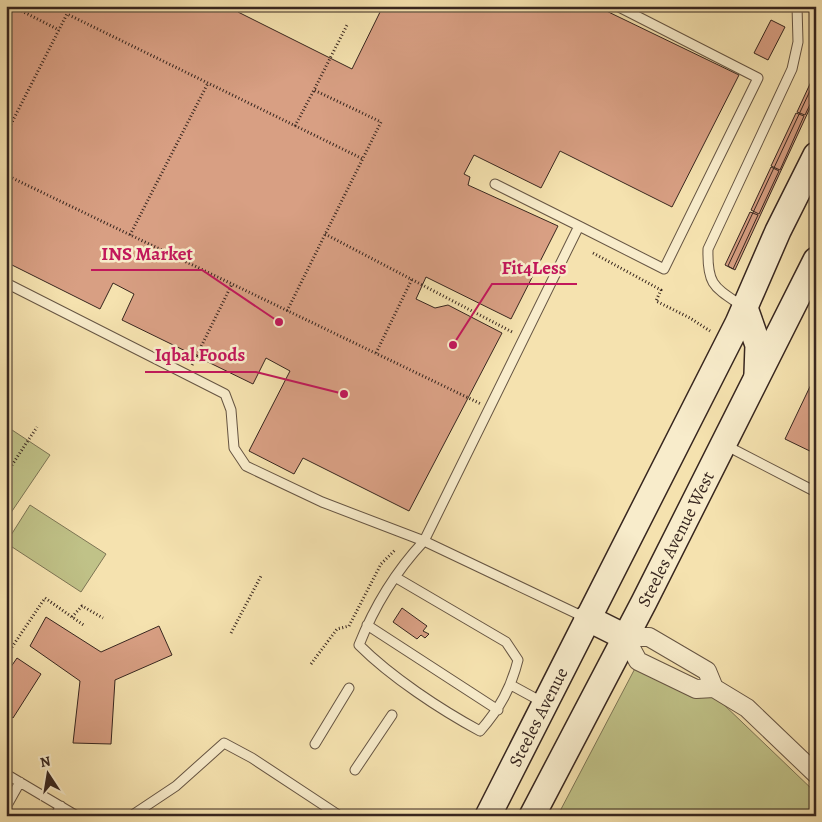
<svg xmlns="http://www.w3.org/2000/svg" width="822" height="822" font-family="Alegreya,serif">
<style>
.green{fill:#c0c288;stroke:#7c7454}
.building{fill:#d89f83;stroke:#37261f}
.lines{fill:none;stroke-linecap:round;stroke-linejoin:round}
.service-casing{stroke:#665543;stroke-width:11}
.minor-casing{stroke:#665543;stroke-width:20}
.secondary-casing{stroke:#37261f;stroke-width:28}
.path{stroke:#37261f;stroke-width:3;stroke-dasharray:1 2.5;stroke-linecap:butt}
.service{stroke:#f8eccb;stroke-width:9}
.minor{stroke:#f8eccb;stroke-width:18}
.secondary{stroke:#f8eccb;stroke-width:25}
.labels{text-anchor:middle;stroke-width:5;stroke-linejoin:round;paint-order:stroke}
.street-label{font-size:18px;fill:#37261f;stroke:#f8eccb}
.leader{fill:none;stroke:#c2185b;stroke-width:2}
.callout-dot{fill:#c2185b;stroke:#f8eccb;stroke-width:2}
.callout-label{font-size:19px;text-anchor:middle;font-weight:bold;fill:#c2185b;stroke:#f8eccb;stroke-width:5;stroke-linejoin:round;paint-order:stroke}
</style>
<rect width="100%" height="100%" fill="#f5e2af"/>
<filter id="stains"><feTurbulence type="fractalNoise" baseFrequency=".004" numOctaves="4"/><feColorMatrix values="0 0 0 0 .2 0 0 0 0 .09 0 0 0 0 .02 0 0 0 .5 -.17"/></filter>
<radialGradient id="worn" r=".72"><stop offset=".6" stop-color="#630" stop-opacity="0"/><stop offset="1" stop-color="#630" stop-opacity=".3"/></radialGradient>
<path class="green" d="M 6,426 L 50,455 L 6,520 Z
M 30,505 L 106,554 L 81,592 L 6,543 Z
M 641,657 L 720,701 L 816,793 L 816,816 L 563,816 L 559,813 Z"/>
<path class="building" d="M 6,6 L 241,6 L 238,12 L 352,69 L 383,6 L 596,6 L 739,75 L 672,207 L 560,151 L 541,188 L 474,155 L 464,174 L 470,177 L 468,185 L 558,226 L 511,319 L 426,277 L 416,299 L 435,308 L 448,305 L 502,333 L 409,511 L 303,458 L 294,474 L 249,451 L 290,371 L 266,358 L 253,384 L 122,320 L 134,294 L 113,283 L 100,309 L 6,262 Z
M 771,20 L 785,27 L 768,60 L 754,53 Z
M 816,71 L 816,92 L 805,115 L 797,112 Z
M 816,78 L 816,95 L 735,270 L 728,266 Z
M 796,113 L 804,116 L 780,170 L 771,166 Z
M 771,167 L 779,171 L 759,214 L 751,210 Z
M 750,212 L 758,215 L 733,269 L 725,265 Z
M 816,374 L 816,454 L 785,439 Z
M 402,608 L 427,626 L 423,631 L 429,634 L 425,638 L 421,635 L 417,639 L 393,622 Z
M 46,617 L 101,652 L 159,626 L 172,655 L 115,680 L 111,744 L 73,743 L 80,681 L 30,646 Z
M 17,658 L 41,674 L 13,718 L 6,713 L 6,674 Z"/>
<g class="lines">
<defs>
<path id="service" d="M 495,184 L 579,226
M 6,283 L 225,394 L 231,410 L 234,448 L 246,466 L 322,502 L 424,541 L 586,618
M 742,306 C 714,287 707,285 708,249 L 792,69 L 798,42 L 797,6
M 725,445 L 816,492
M 395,577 L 506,642 L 518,660 C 511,688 500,708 480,731 C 441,710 391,677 359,645 C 374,607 396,571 424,541 L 579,226 L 664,269 L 758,78 L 617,6
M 367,625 L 498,710
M 511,685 L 544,703
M 315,744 L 349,688
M 355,770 L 392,715
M 6,774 L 77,816
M 6,807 L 20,782
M 55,816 L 61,806
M 131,816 L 176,786 L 224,743 L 252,758 L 340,816"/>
<path id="minor" d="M 714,688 L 696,689 L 638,661 L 625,637 L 649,637 L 707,671 L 714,688 L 747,708 L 816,774"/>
<g id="secondary">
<path d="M 745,308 L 758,345 L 757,374"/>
<path d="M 587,618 L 625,637"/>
<path id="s1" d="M 488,816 L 738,323 L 778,231 L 816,155"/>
<path id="s2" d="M 532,816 L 644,602 L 816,260"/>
</g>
</defs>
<use href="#service" class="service-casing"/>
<use href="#minor" class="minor-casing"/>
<use href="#secondary" class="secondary-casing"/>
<path class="path" d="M 12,6 L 59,30
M 295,126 L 314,90
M 6,134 L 67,14 L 363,159
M 6,175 L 481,404
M 325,234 L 514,333
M 130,235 L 208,83
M 593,253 L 661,290 L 656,301 L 690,318 L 710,331
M 287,311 L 381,122 L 314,90 L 347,25
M 376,353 L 412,279
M 192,365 L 232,284
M 6,474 L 37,427
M 72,617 L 82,606 L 103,618
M 349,626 L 381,564 L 395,550
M 231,633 L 261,576
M 6,656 L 45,598 L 85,626
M 311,664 L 337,629 L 349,626"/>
<use href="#service" class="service"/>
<use href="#minor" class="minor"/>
<use href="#secondary" class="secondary"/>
</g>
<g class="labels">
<g class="street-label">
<text dy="6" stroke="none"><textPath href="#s2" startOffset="312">Steeles Avenue West</textPath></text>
<text dy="6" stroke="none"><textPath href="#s1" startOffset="111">Steeles Avenue</textPath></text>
</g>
</g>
<path class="leader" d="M279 322L202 270H91M453 345L492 284H577M344 394L256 372H145"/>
<g class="callout-dot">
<circle cx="279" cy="322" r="5"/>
<circle cx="453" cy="345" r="5"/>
<circle cx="344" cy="394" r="5"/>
</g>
<g class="callout-label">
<text x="147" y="260">INS Market</text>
<text x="534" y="274">Fit4Less</text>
<text x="200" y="361">Iqbal Foods</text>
</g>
<rect width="822" height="822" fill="none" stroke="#f5e2af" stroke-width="25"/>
<rect x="8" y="8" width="807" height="807" fill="none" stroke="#37261f" stroke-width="2.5"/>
<rect x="12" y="12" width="797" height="797" fill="none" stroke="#37261f"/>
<g transform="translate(48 774) rotate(348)" stroke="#f8eccb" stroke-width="4" paint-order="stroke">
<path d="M0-4L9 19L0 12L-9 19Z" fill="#37261f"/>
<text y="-8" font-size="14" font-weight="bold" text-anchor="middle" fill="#37261f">N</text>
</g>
<rect width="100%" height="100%" filter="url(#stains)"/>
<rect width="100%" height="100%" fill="url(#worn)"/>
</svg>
